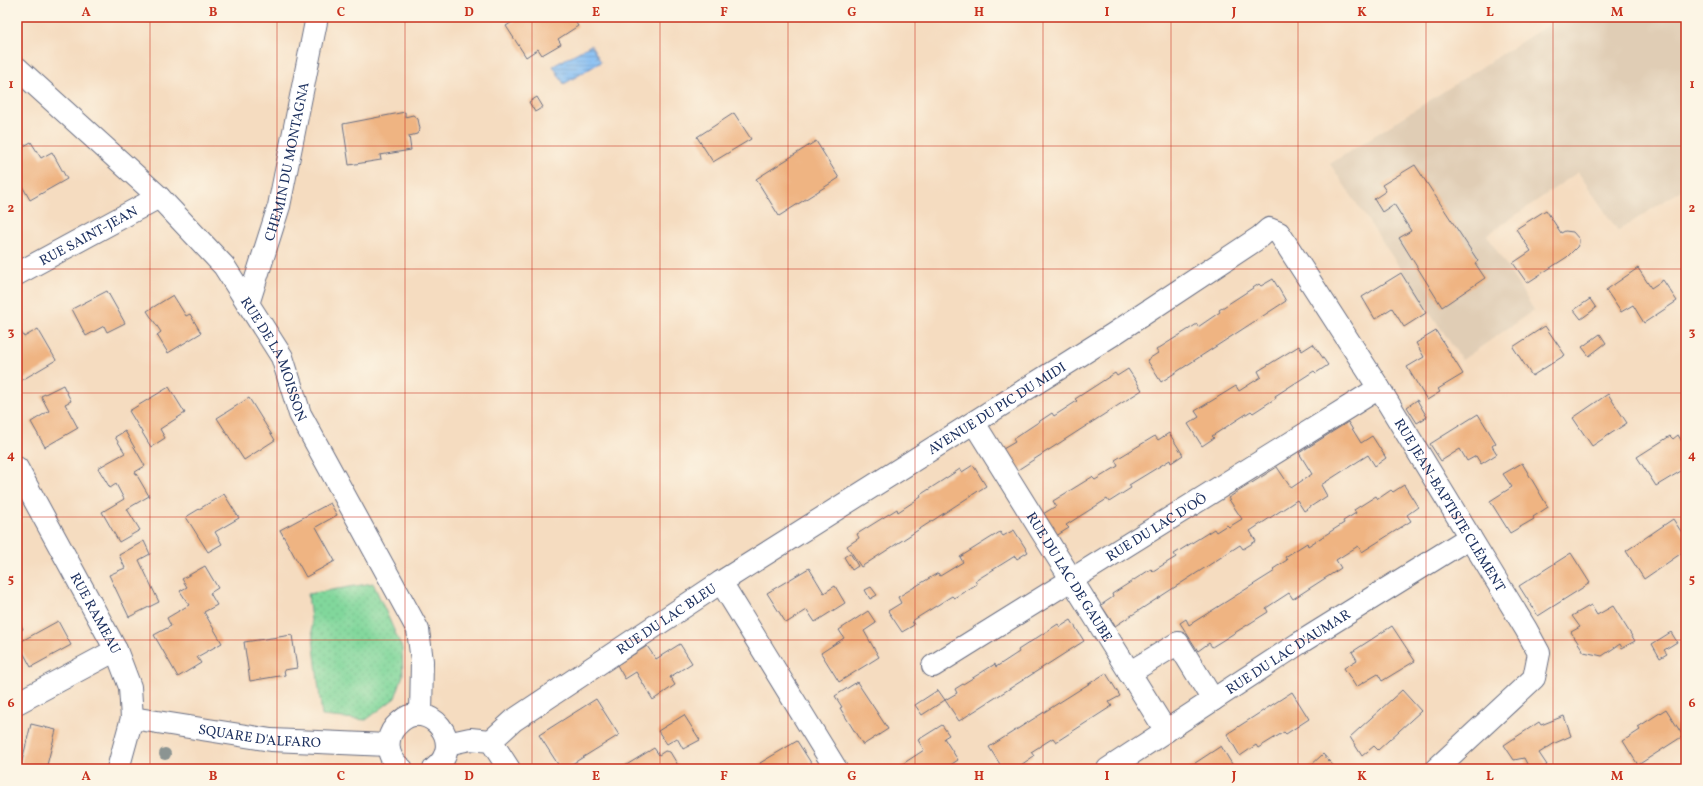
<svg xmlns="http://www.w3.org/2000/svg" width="1703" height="786" font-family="Vollkorn,serif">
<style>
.built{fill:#e0cdb5}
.grass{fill:url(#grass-dots);stroke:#4e837c}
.water{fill:url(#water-rules);stroke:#4f76a9}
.building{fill:#efb482}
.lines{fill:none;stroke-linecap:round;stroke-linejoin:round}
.street-casing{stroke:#676c80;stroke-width:24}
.street{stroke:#fff;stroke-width:22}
.tree{fill:#8b9492}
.grid{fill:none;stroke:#c8321e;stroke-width:1;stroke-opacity:0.55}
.labels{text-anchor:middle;stroke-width:3;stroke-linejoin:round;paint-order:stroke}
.street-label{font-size:14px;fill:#1b2f5e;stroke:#fcf5e5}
.neatline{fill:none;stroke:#c8321e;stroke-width:1.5}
.grid-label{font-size:13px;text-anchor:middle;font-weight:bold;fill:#c8321e}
</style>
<defs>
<pattern id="grass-dots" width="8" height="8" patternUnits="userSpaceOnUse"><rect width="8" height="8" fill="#81d79b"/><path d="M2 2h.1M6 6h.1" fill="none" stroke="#6fb988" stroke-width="1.8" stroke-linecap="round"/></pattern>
<pattern id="water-rules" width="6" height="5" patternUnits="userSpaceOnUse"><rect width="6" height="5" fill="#83bdf4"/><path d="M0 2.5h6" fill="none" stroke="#6a9ac9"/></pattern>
</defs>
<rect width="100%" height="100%" fill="#fcf5e5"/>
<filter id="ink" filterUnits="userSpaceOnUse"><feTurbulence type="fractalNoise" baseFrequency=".025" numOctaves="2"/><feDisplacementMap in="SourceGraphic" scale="8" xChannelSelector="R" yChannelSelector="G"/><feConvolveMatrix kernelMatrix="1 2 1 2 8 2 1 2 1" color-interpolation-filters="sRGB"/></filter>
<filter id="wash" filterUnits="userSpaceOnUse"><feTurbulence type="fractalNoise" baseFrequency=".012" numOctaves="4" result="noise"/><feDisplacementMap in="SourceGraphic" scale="16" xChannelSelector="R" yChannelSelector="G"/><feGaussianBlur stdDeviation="0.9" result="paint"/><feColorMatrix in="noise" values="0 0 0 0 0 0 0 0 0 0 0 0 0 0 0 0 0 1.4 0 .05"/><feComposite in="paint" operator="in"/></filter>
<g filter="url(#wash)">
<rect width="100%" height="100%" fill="#f5dcc0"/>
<path class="built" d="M 1560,17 L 1686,17 L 1686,187 L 1618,231 L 1578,172 L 1487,235 L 1534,310 L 1462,360 L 1330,164 Z"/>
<path class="grass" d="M 373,583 L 402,648 L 403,675 L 395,698 L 366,720 L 322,716 L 308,594 Z"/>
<path class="water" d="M 591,45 L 601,62 L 564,84 L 553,66 Z"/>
<g id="blocks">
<path class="building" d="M 520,17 L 572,17 L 578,26 L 558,39 L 561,44 L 542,55 L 538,49 L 526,57 L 506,26 Z
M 537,97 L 543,107 L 535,112 L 529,102 Z
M 405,112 L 405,117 L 413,115 L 418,119 L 420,129 L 417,134 L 409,136 L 411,150 L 380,155 L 381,160 L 349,165 L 343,124 Z
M 734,113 L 751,139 L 713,162 L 697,137 Z
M 816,141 L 839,178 L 779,216 L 756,179 Z
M 31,142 L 41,158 L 52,152 L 67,179 L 30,200 L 17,177 L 17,150 Z
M 1415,165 L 1478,261 L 1475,263 L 1485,278 L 1442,307 L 1399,238 L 1411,231 L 1394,204 L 1382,212 L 1374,199 L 1386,191 L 1382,185 Z
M 1546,210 L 1561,233 L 1565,231 L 1573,232 L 1579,239 L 1579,243 L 1577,247 L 1567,257 L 1527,283 L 1513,263 L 1531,251 L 1516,229 Z
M 1638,268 L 1651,288 L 1663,280 L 1677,301 L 1644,323 L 1633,305 L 1621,312 L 1606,290 Z
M 1401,273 L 1426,313 L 1404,327 L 1392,308 L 1375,319 L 1362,297 Z
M 1273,279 L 1286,301 L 1161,382 L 1147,360 L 1158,353 L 1156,350 L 1197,324 L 1198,327 L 1220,312 L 1219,310 L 1259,284 L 1261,286 Z
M 107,291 L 125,323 L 107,332 L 104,326 L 86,336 L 72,309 Z
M 173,295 L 186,316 L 190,314 L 201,333 L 168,353 L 157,335 L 161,332 L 147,311 Z
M 1590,299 L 1596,308 L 1581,319 L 1574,310 Z
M 17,324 L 24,337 L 38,329 L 56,360 L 17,383 Z
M 1545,326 L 1565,355 L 1532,376 L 1513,347 Z
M 1436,331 L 1463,374 L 1438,389 L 1440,392 L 1427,400 L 1407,367 L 1424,357 L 1416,343 Z
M 1600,334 L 1606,343 L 1589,356 L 1582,347 Z
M 1313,344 L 1328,365 L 1316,373 L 1314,371 L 1275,396 L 1276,398 L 1253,413 L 1251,411 L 1212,436 L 1214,438 L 1202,446 L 1188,424 L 1199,417 L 1195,411 L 1236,386 L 1239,391 L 1261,377 L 1258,371 L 1299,346 L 1302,351 Z
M 1128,369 L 1142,390 L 1016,471 L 1003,449 L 1015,442 L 1013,439 L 1052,413 L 1054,416 L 1077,401 L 1075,399 L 1115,373 L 1117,376 Z
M 63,385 L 71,401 L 65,404 L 78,428 L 45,447 L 31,422 L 49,411 L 41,396 Z
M 169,387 L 185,413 L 160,429 L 165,438 L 151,447 L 129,411 Z
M 1608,394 L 1627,423 L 1592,446 L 1573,418 Z
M 249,398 L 275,440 L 244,460 L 217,418 Z
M 1417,400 L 1427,417 L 1417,423 L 1407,407 Z
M 1478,414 L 1496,443 L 1492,446 L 1497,454 L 1481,464 L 1476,456 L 1467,461 L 1460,449 L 1441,461 L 1430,444 Z
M 1348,422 L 1361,443 L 1372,436 L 1386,458 L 1375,466 L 1368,455 L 1321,485 L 1327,496 L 1304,511 L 1297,500 L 1250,531 L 1256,541 L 1243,549 L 1240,545 L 1115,626 L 1101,605 L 1113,597 L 1112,594 L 1151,569 L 1153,571 L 1176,557 L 1174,554 L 1214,529 L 1216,532 L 1227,525 L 1229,527 L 1242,519 L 1228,498 L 1277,467 L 1291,488 L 1312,474 L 1299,453 Z
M 125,431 L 145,466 L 135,472 L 149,496 L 127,509 L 140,530 L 119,542 L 102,512 L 124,499 L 116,484 L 110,488 L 98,468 L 125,453 L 115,437 Z
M 1169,433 L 1183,455 L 1171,463 L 1170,460 L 1129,485 L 1131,488 L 1109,502 L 1107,499 L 1066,525 L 1069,528 L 1056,536 L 1043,514 L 1056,506 L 1053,501 L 1092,477 L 1095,480 L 1118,466 L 1115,460 L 1155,436 L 1158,440 Z
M 1678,435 L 1686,448 L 1686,468 L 1656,486 L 1637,457 L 1670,436 L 1673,439 Z
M 1522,463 L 1548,507 L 1533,517 L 1534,519 L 1510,533 L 1490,501 L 1512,487 L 1503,474 Z
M 973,465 L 986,486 L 861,567 L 847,546 L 859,538 L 857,534 L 897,509 L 898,512 L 921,497 L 920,495 L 960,469 L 962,472 Z
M 1404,485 L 1418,507 L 1407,515 L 1411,521 L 1362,552 L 1358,546 L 1336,560 L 1341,568 L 1293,599 L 1289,593 L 1266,608 L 1268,612 L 1212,647 L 1209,643 L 1198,651 L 1180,623 L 1186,619 L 1189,625 L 1275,571 L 1273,569 L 1287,560 L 1285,557 L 1307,543 L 1308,546 L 1344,523 L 1343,521 L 1356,513 L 1354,510 L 1376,496 L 1378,499 L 1391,490 L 1393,492 Z
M 224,494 L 239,518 L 215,532 L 222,544 L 208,552 L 186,517 Z
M 330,503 L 337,515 L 316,527 L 335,561 L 306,577 L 280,530 Z
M 1673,519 L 1686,539 L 1686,550 L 1644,579 L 1626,551 Z
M 1014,530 L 1028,552 L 1017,559 L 1015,556 L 975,581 L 977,584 L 954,598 L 952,596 L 912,621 L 914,625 L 902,632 L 888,611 L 901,603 L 898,597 L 938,573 L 940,576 L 963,562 L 960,557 L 1000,532 L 1003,536 Z
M 144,541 L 150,554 L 139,560 L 159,602 L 129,617 L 109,575 L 125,568 L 119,555 Z
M 850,553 L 858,566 L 852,570 L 844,557 Z
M 1571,553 L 1590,583 L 1538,616 L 1519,586 Z
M 205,566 L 218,588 L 210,593 L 217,605 L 204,612 L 222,643 L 197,657 L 201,663 L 178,677 L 154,635 L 171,626 L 167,618 L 189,605 L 180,591 L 187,587 L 182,579 Z
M 809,568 L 824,593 L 835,586 L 845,603 L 815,622 L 807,610 L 786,623 L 767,593 Z
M 871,587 L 877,595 L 870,599 L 865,590 Z
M 1591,605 L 1597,615 L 1613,606 L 1635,641 L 1622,648 L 1620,644 L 1602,656 L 1584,652 L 1571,632 L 1580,627 L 1572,616 Z
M 868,611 L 876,623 L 864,631 L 879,657 L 839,682 L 821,653 L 844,638 L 839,630 Z
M 17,617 L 23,629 L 17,633 Z
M 1071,620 L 1084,641 L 959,721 L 945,700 L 957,693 L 955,689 L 995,664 L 996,667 L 1019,652 L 1018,650 L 1058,624 L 1060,627 Z
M 58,621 L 71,645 L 31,667 L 18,643 Z
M 1392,626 L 1415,661 L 1382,681 L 1378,674 L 1356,687 L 1344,668 L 1357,660 L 1352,652 Z
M 1671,632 L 1677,642 L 1664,650 L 1667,654 L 1660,658 L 1652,644 Z
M 292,635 L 297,668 L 284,670 L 285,675 L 250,681 L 244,642 Z
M 680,644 L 692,663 L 670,677 L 675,685 L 653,700 L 636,672 L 625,679 L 617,665 L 647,646 L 656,659 Z
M 1106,673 L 1120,696 L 1109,702 L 1112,706 L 1056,742 L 1053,738 L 1031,752 L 1034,756 L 1015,769 L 1003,769 L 989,747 Z
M 857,682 L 888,729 L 863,745 L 840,708 L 842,707 L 835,696 Z
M 938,690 L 945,700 L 922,715 L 915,705 Z
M 1402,690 L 1421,711 L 1378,750 L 1374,746 L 1362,756 L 1350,737 Z
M 1292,692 L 1309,719 L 1286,734 L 1284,732 L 1258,748 L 1256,745 L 1240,756 L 1227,734 Z
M 596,699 L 619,735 L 564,769 L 561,769 L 539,735 Z
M 1666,709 L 1683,736 L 1638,765 L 1623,741 L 1640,730 L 1638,727 Z
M 684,715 L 700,740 L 683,749 L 677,738 L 667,744 L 658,731 Z
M 1564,716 L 1571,736 L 1555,743 L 1539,753 L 1547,765 L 1541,769 L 1525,769 L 1527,764 L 1524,758 L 1514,760 L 1504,745 L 1539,722 L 1541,725 Z
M 31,724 L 56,730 L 46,769 L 20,769 Z
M 942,725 L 949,735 L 944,738 L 958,760 L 944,769 L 903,769 L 901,765 L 924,750 L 918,740 Z
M 797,741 L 815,769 L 763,769 L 760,763 Z
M 1221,746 L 1235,769 L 1186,769 Z
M 654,748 L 659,755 L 665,751 L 670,752 L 679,767 L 679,769 L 620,769 Z
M 1323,754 L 1336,769 L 1307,769 Z"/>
</g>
</g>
<g filter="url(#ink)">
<use href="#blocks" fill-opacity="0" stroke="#676c80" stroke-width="1"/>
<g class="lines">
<defs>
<g id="street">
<path id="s1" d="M 17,68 L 159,197 L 224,266 L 282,357 L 300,414 L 418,630 L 422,661 L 421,715"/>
<path id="s2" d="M 17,274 L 159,197"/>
<path id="s3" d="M 248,304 L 279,206 L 317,17"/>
<path id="s4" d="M 974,423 L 1166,731"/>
<path id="s5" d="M 17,468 L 116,650 L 130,687 L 132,718 L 118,769"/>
<path d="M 721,582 L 836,769"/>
<path id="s6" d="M 933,666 L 1379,388"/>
<path d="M 1129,673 L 1178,643 L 1213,700"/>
<path d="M 17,703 L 116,650"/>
<path id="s7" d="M 132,718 L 271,740 L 388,745"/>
<path id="s8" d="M 491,741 L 514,720 L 721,582 L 1112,335 L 1260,237 L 1269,229 L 1279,233 L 1379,388 L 1526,629 L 1539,653 L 1534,678 L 1436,769"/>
<path d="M 447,744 L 470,739 L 491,741 L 509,769"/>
<path d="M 402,769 C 392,762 387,752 389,740 C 390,732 394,727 400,722 C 427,697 468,743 434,769"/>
<path id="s9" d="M 1108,769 L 1298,644 L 1470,537"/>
</g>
</defs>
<use href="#street" class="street-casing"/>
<use href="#street" class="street"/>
</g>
<circle class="tree" cx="165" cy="754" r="6"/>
</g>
<path class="grid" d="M 150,17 L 150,769M 277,17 L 277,769M 405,17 L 405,769M 532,17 L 532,769M 660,17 L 660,769M 788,17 L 788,769M 915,17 L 915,769M 1043,17 L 1043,769M 1171,17 L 1171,769M 1298,17 L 1298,769M 1426,17 L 1426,769M 1553,17 L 1553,769M 17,146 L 1686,146M 17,269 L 1686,269M 17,393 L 1686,393M 17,517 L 1686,517M 17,640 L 1686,640"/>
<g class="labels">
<g class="street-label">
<text dy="5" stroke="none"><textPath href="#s3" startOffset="148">CHEMIN DU MONTAGNA</textPath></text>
<text dy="5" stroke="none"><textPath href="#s2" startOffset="81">RUE SAINT-JEAN</textPath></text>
<text dy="5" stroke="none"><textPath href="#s1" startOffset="393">RUE DE LA MOISSON</textPath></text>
<text dy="5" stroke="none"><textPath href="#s8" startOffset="606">AVENUE DU PIC DU MIDI</textPath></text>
<text dy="5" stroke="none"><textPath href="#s8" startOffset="1264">RUE JEAN-BAPTISTE CLÉMENT</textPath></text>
<text dy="5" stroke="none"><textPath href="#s6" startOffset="263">RUE DU LAC D'OÔ</textPath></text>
<text dy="5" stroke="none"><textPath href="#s4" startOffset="181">RUE DU LAC DE GAUBE</textPath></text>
<text dy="5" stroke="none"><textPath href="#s5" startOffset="165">RUE RAMEAU</textPath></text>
<text dy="5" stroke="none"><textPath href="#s8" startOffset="214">RUE DU LAC BLEU</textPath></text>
<text dy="5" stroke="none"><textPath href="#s9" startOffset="215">RUE DU LAC D'AUMAR</textPath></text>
<text dy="5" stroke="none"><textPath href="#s7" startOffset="129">SQUARE D'ALFARO</textPath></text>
</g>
</g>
<rect width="1703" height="786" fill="none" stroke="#fcf5e5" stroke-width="44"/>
<rect x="22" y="22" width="1659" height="742" class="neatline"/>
<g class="grid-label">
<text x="86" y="16">A</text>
<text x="213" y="16">B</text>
<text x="341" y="16">C</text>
<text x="469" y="16">D</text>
<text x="596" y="16">E</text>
<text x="724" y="16">F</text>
<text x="852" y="16">G</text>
<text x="979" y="16">H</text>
<text x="1107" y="16">I</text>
<text x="1234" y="16">J</text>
<text x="1362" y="16">K</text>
<text x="1490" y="16">L</text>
<text x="1617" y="16">M</text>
<text x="11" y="88">1</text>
<text x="1692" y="88">1</text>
<text x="11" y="212">2</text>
<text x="1692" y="212">2</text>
<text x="11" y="336">3</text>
<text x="1692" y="336">3</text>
<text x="11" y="459">4</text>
<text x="1692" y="459">4</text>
<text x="11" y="583">5</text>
<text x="1692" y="583">5</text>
<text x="11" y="707">6</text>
<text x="1692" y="707">6</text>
<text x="86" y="780">A</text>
<text x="213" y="780">B</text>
<text x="341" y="780">C</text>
<text x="469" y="780">D</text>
<text x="596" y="780">E</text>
<text x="724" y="780">F</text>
<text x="852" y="780">G</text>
<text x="979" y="780">H</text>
<text x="1107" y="780">I</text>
<text x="1234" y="780">J</text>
<text x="1362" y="780">K</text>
<text x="1490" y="780">L</text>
<text x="1617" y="780">M</text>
</g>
</svg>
